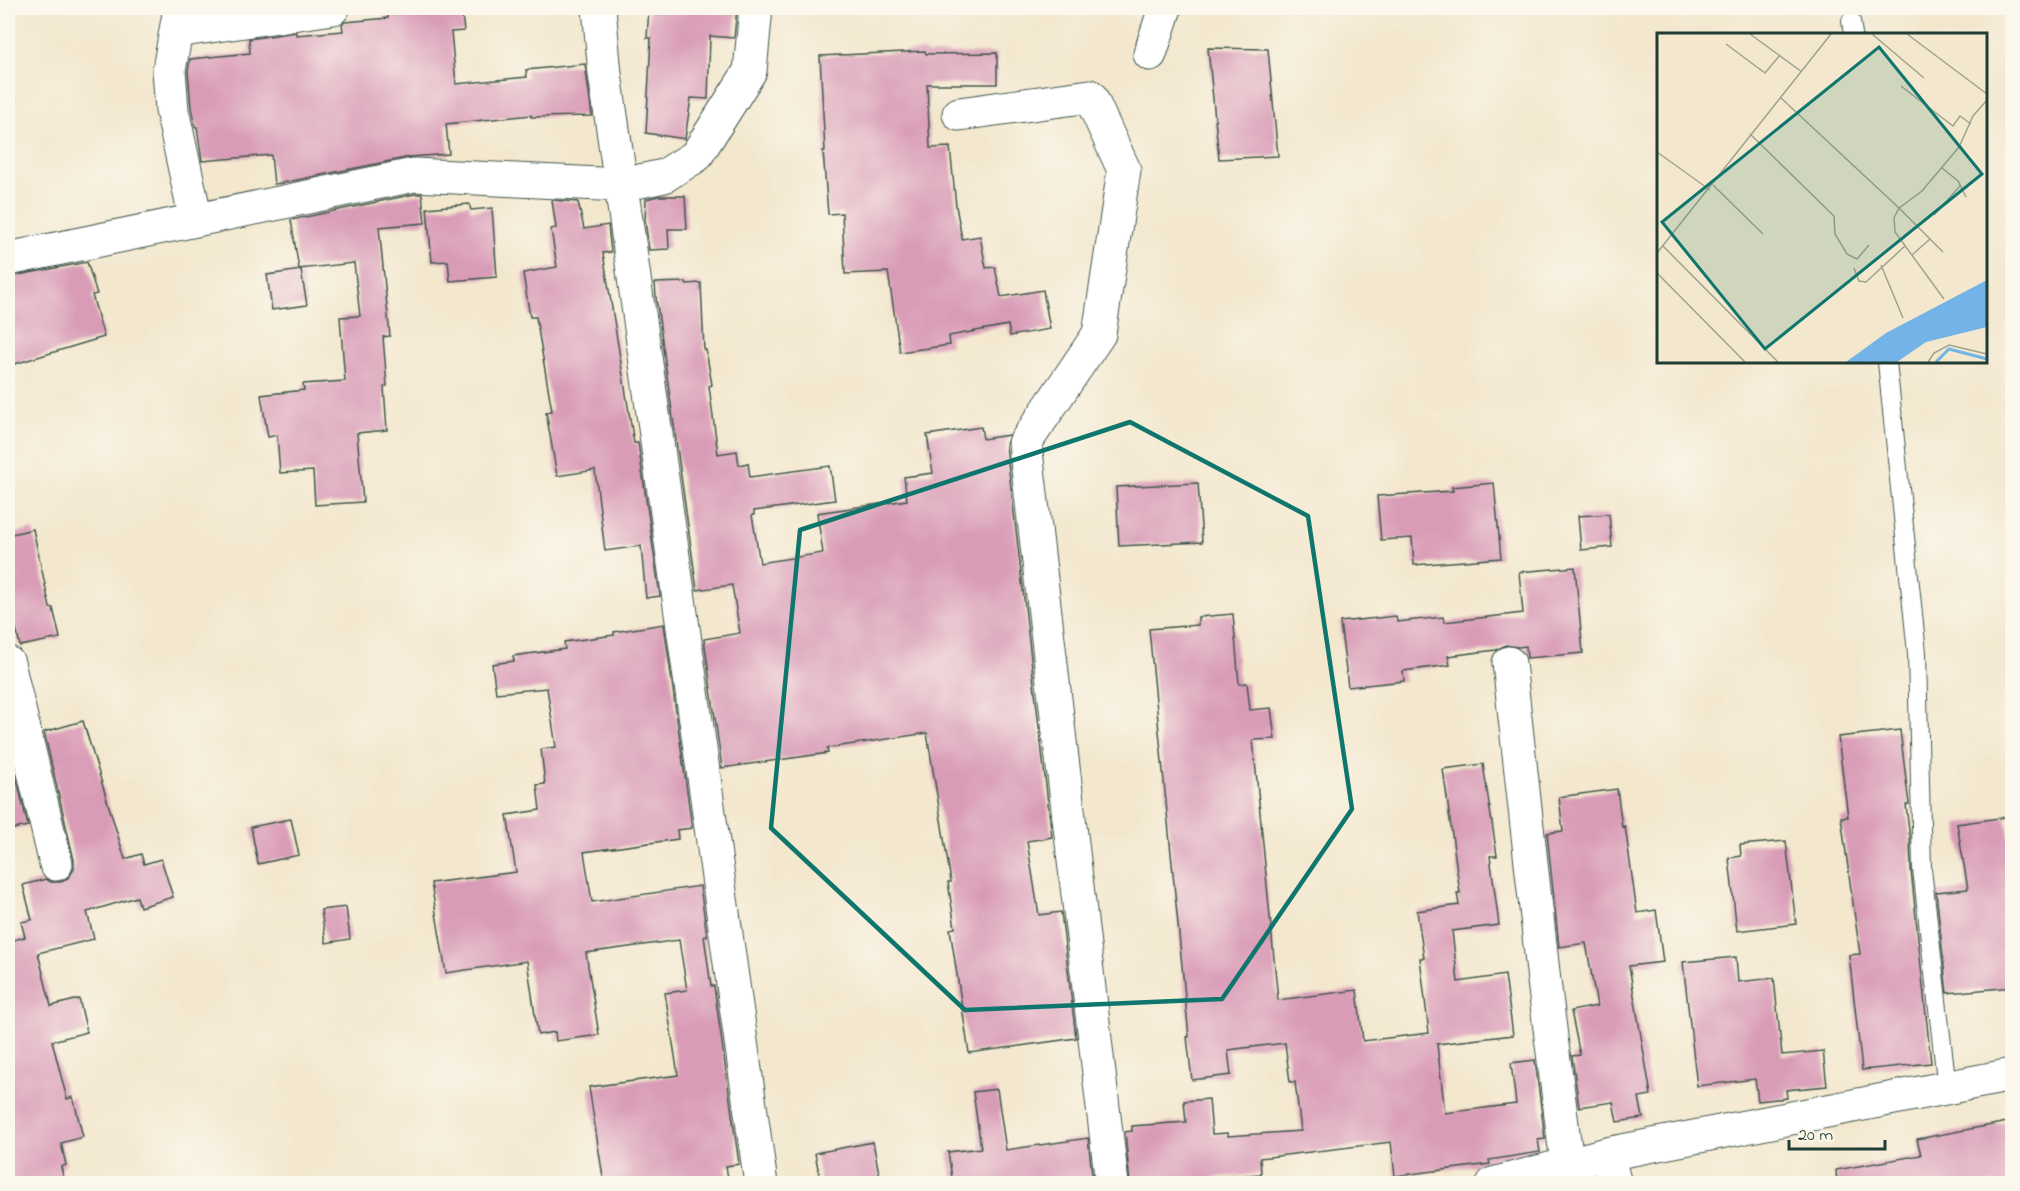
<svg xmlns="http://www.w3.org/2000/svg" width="2020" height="1191" font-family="'Indie Flower',sans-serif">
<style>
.building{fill:#d99cb7}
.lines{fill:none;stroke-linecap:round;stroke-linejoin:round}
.service-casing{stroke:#3f564b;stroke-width:20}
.minor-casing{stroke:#3f564b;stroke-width:35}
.tertiary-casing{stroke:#3f564b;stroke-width:35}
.primary-casing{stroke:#3f564b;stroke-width:35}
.service{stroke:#fff;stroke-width:18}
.minor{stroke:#fff;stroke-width:33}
.tertiary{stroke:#fff;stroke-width:33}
.primary{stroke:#fff;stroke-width:33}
.marked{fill:none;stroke:#0f766e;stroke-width:4.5;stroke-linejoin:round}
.inset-river{fill:none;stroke:#73b3e7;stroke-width:3}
.inset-road{fill:none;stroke:#9ea390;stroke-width:1.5}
.view{fill:#0f766e;fill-opacity:0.15;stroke:#0f766e;stroke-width:3}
.inset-edge{fill:none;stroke:#1f3d34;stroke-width:3}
</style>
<rect width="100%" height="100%" fill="#fbf7ec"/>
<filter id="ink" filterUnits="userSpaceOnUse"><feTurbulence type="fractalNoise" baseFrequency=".0167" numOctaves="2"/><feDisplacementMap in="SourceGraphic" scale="12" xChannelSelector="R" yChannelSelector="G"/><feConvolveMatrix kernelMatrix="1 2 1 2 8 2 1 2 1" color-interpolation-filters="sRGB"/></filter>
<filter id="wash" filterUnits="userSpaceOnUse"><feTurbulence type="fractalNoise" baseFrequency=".008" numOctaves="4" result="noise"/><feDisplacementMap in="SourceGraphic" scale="24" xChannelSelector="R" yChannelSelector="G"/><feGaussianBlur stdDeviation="1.35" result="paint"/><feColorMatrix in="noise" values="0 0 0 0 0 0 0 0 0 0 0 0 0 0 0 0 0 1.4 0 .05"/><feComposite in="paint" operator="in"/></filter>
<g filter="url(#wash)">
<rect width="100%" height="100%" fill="#f3e7cd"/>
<g id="blocks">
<path class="building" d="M 387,8 L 461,8 L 464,31 L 451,32 L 456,84 L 527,77 L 526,70 L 585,64 L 592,116 L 531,117 L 531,115 L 446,124 L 449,154 L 410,157 L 282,183 L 274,184 L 271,155 L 202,161 L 197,127 L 195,127 L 191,107 L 188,71 L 190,59 L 250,53 L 249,39 L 296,32 L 296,35 L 343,31 L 342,24 L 345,22 L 388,18 Z
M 649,8 L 737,8 L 734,38 L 710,36 L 708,99 L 691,98 L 685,139 L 646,133 L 651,38 L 647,38 Z
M 1208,48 L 1268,49 L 1278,156 L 1219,159 Z
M 925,51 L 926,54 L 997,53 L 997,84 L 927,84 L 930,148 L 950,147 L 956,206 L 962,239 L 980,236 L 986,268 L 995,267 L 1001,297 L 1043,290 L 1050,329 L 1010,336 L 1008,325 L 949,336 L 950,345 L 900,352 L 888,272 L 845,274 L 842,213 L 828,214 L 823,151 L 825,151 L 820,56 Z
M 415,194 L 422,194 L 425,223 L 379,227 L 390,336 L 383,337 L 387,386 L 384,387 L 387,430 L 357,433 L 363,502 L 315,505 L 313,471 L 280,473 L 277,435 L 268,437 L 261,395 L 304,390 L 303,384 L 345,381 L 340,317 L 360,316 L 354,263 L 299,269 L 291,220 Z
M 658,196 L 685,196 L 687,229 L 668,229 L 669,249 L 649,250 L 645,220 L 646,199 Z
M 552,200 L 578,202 L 584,229 L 608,225 L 611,252 L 603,253 L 634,443 L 638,443 L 660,596 L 646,598 L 641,546 L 605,551 L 595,470 L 557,476 L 546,412 L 552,411 L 536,317 L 530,317 L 523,273 L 557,267 L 551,229 L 556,228 Z
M 469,204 L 471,210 L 492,208 L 497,277 L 450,281 L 448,261 L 432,262 L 427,208 Z
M 87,262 L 97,294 L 92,295 L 104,337 L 8,366 L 8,277 Z
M 301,270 L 307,305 L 272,310 L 267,275 Z
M 686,282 L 686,284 L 701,283 L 704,350 L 706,350 L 712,385 L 709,386 L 718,454 L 737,451 L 739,465 L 748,463 L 750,477 L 830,466 L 835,500 L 754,511 L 754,515 L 752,515 L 760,563 L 823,553 L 817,513 L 907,500 L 904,477 L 933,473 L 927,435 L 981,427 L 983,439 L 1009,435 L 1006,445 L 1052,837 L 1027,841 L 1039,915 L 1061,912 L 1076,1038 L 969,1053 L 950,929 L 955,928 L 948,882 L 951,882 L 927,733 L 827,748 L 828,753 L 722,768 L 704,639 L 740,633 L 732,585 L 697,590 L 656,297 L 655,283 Z
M 1198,483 L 1202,542 L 1119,546 L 1116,487 Z
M 1494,483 L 1501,558 L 1414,565 L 1412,538 L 1381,540 L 1377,496 L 1453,491 L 1452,487 Z
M 1609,514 L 1612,547 L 1581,550 L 1578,516 Z
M 33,529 L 50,608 L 53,608 L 60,638 L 20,646 L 8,592 L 8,535 Z
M 1575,567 L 1583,653 L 1527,658 L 1526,646 L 1518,647 L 1506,645 L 1496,650 L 1448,656 L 1450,665 L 1403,671 L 1404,681 L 1348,687 L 1340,622 L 1396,616 L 1397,622 L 1443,617 L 1444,622 L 1523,613 L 1519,572 Z
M 1233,614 L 1239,684 L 1247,683 L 1250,710 L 1271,708 L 1275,739 L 1253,740 L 1278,1000 L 1357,990 L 1363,1041 L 1429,1033 L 1420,958 L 1424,958 L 1417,911 L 1459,905 L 1457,893 L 1460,893 L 1443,769 L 1483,764 L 1497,856 L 1490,856 L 1499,925 L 1452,931 L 1458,982 L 1505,975 L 1513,1035 L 1437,1044 L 1445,1113 L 1516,1104 L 1511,1063 L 1535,1060 L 1545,1139 L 1538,1140 L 1540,1152 L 1489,1160 L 1490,1164 L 1395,1176 L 1391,1142 L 1260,1158 L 1261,1174 L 1197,1179 L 1197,1184 L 1130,1184 L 1125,1132 L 1132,1131 L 1132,1126 L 1186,1122 L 1184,1101 L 1209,1099 L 1212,1134 L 1228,1133 L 1228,1136 L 1301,1131 L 1295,1082 L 1290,1082 L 1285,1043 L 1228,1050 L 1231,1075 L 1192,1080 L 1187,1037 L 1189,1037 L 1149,629 L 1198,625 L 1198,617 Z
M 664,624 L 692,828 L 677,830 L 678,839 L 584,852 L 592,902 L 700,886 L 707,936 L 704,936 L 711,986 L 714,986 L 739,1164 L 726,1166 L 729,1184 L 604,1184 L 589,1087 L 678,1075 L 665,993 L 687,990 L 679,940 L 586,953 L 599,1035 L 556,1041 L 555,1032 L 538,1035 L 527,961 L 446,973 L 431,883 L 516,872 L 507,815 L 540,810 L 537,785 L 545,784 L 541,749 L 556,747 L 547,688 L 496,693 L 492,664 L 514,661 L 513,656 L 565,649 L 564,642 L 614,635 L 614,632 Z
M 83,721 L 125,859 L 141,854 L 144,864 L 161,859 L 173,897 L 140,907 L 137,897 L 87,912 L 94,939 L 38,953 L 51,1006 L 79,999 L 87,1032 L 52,1041 L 67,1099 L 73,1097 L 83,1137 L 61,1143 L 66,1165 L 61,1167 L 65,1184 L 8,1184 L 8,956 L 13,954 L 10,941 L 25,937 L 21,922 L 32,920 L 23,885 L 46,879 L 51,882 L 61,882 L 69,877 L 74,869 L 74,860 L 44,732 Z
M 1900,730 L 1909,804 L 1906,805 L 1910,838 L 1911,870 L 1931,1063 L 1862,1070 L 1849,955 L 1860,954 L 1841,817 L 1848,817 L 1838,737 Z
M 13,763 L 28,826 L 8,830 L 8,765 Z
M 1617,789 L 1622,827 L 1625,826 L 1637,913 L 1656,910 L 1663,962 L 1629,966 L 1651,1095 L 1639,1097 L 1643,1118 L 1617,1122 L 1613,1102 L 1579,1107 L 1572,1056 L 1580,1055 L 1571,1011 L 1597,1006 L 1586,943 L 1559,947 L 1547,833 L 1563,831 L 1559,797 Z
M 2006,817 L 2013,858 L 2013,987 L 1947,993 L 1936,892 L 1968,889 L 1957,824 Z
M 291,819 L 299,855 L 258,864 L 251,827 Z
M 1786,841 L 1796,924 L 1737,931 L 1729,858 L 1741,856 L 1740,845 Z
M 346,907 L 350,939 L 326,943 L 321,910 Z
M 1736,957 L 1738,982 L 1774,978 L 1782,1055 L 1823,1051 L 1827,1086 L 1786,1090 L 1787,1098 L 1758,1101 L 1755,1079 L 1697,1086 L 1683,962 Z
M 997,1089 L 1006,1150 L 1088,1138 L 1093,1184 L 953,1184 L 948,1152 L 981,1148 L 973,1092 Z
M 2013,1121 L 2013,1184 L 1837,1184 L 1836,1170 L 1921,1155 L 1917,1139 Z
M 873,1142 L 881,1184 L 821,1184 L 815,1153 Z"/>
</g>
</g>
<g filter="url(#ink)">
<use href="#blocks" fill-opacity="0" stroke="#3f564b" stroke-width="1.5"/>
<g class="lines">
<defs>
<path id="service" d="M 1851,21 L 1853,34
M 1887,362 L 1917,653 L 1922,869 L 1947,1088"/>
<path id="minor" d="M 180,8 L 169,70 L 172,110 L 196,220
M 599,8 L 605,74 L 621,185 L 664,176 L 696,156 L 750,71 L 756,8
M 176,31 L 333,8
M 1150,54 L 1165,8
M 959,114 L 1090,96 L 1124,170 L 1099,334 L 1025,443 L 1112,1184
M 8,259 L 414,175 L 621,185 L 761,1184
M 8,663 L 56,864
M 1509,663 L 1544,981 L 1567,1164"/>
<path id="tertiary" d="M 1607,1154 L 1615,1184"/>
<path id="primary" d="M 1493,1184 L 1607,1154 L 2012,1075"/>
</defs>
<use href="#service" class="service-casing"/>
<use href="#minor" class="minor-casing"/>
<use href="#tertiary" class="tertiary-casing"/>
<use href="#primary" class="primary-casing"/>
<use href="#service" class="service"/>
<use href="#minor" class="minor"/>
<use href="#tertiary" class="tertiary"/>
<use href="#primary" class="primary"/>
</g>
</g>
<path class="marked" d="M 1130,422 L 1308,516 L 1352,809 L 1222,999 L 965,1010 L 771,828 L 800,530 Z"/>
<g transform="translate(1657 33)">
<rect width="330" height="330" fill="#f3e7cd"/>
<path d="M 330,247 L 330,294 L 269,309 L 240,329 L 189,329 L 229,300 Z" fill="#73b3e7"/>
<path class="inset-river" d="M 279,329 L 292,316 L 330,326"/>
<path class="inset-road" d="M 93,1 L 145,39M 215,1 L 267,45M 250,1 L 330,61M 69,11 L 108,40 L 123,22M 244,53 L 296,93 L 303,83 L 314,91M 124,65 L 242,175 L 265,158 L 302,114 L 316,83 L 330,67M 93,101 L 177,183 L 178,201 L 190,221 L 200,226 L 212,212M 0,119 L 53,157M 285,135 L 301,148 L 309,164M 56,152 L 106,201M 277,182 L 303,153M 6,213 L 121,329M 286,219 L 242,175 L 237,185 L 238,199 L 287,266M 0,220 L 174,1M 255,222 L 273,206M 224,232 L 246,285M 197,235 L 202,248 L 209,249 L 248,213M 0,240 L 88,329M 271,329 L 277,320 L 292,312 L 330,321"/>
<path class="view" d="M 222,14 L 325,141 L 108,316 L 5,189 Z"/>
<rect width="330" height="330" class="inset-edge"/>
</g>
<rect width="2020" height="1191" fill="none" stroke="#fbf7ec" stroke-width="30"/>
<path d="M1789 1140v9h96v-9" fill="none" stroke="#1f3d34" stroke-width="3"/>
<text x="1798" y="1140" font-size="18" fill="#1f3d34" stroke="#fbf7ec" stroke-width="4.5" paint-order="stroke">20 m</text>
</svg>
